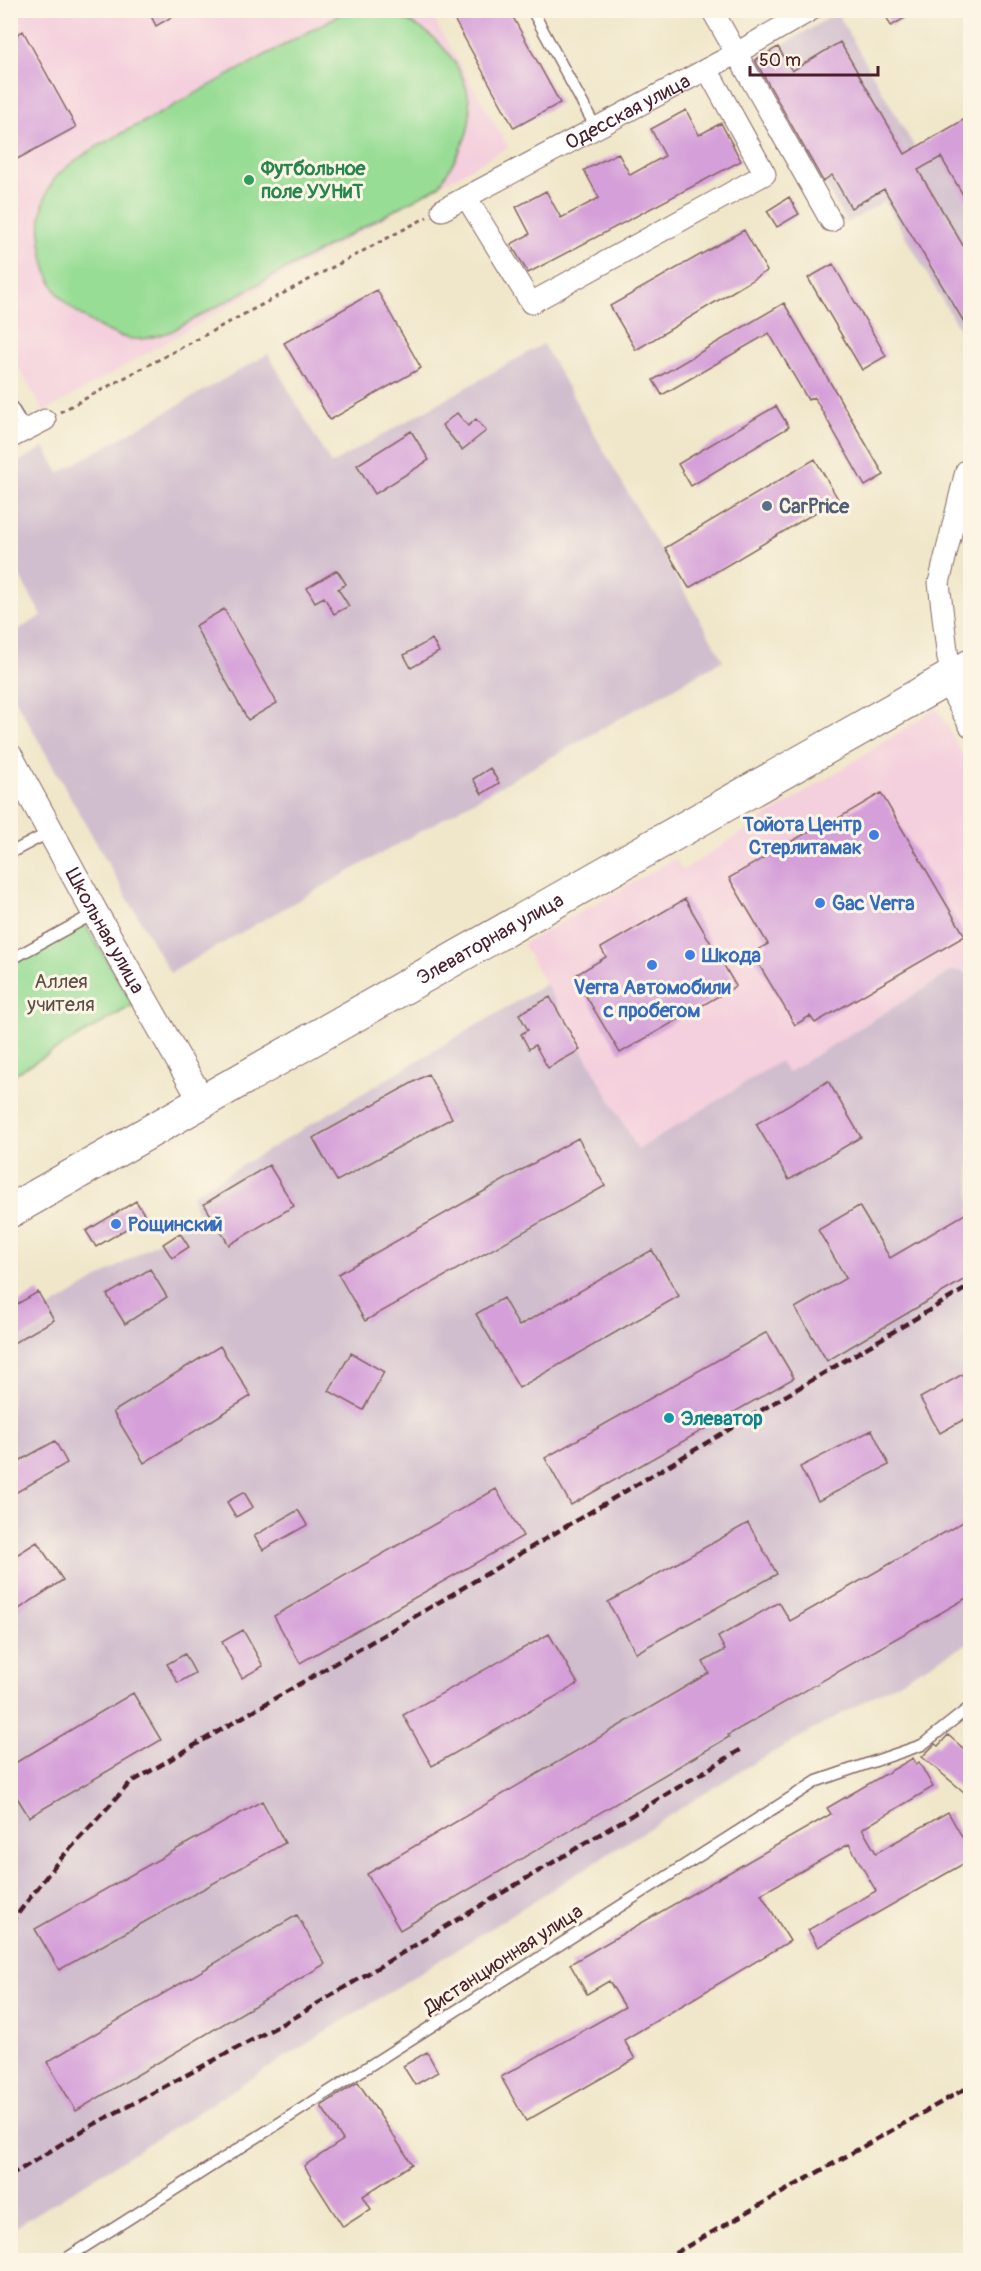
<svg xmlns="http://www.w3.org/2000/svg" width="981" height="2271" font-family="Pangolin,sans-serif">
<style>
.built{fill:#f4cfdd}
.industrial{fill:#d0bdcd}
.green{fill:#98dd95;stroke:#717e60;stroke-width:1.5}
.building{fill:#d5a0d9}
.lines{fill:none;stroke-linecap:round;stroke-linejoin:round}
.service-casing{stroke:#846563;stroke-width:13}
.minor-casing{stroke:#846563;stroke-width:23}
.tertiary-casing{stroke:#846563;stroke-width:28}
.primary-casing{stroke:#846563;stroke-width:35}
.path{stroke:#846563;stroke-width:3;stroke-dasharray:4.5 4.5;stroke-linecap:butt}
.service{stroke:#fff;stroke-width:10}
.minor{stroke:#fff;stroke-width:21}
.tertiary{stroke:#fff;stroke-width:26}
.primary{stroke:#fff;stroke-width:33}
.rail{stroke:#4a1f2b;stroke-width:4.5;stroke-dasharray:9 4.5;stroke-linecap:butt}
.leisure-dot{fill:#2e9e5b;stroke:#fcf5e5;stroke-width:2}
.service-dot{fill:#5c6f8a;stroke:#fcf5e5;stroke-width:2}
.shop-dot{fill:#3f7fe0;stroke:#fcf5e5;stroke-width:2}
.culture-dot{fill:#0f9aa8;stroke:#fcf5e5;stroke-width:2}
.labels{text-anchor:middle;stroke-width:6;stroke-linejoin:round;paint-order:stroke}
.street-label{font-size:20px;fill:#4a1f2b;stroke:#fcf5e5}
.leisure-label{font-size:20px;font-weight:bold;fill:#27864d;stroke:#fcf5e5;text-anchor:start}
.service-label{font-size:20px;font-weight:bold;fill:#4e5e75;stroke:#fcf5e5;text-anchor:start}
.shop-label{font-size:20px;font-weight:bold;fill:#366cbe;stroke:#fcf5e5;text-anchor:start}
.park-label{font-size:20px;fill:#5e4e46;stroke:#fcf5e5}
.culture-label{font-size:20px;font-weight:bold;fill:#0d838f;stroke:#fcf5e5;text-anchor:start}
</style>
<rect width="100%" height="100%" fill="#fcf5e5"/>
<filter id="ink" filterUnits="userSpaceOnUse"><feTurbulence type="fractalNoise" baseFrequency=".0167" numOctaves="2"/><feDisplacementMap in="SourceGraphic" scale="12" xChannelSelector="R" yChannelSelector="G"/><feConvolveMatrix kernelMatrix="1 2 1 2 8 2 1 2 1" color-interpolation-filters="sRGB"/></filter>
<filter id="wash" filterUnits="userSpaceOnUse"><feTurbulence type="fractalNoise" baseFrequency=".008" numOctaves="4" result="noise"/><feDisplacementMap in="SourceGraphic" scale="24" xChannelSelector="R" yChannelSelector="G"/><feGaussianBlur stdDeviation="1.35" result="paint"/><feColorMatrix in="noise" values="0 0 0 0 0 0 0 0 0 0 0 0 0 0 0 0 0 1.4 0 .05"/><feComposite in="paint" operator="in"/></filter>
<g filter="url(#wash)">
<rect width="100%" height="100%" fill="#f0e7ca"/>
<path class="built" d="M 10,11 L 429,11 L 508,147 L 44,412 L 11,354 Z
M 937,708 L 970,768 L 970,975 L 961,971 L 951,971 L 787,1073 L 780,1061 L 638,1150 L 523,944 L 675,859 L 682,871 Z"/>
<path class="industrial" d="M 837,13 L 915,148 L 970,116 L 970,348 L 885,201 L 847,223 L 754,62 Z
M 543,344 L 723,660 L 170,973 L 11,692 L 10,634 L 42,616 L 11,561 L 11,466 L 44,447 L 59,473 L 268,354 L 331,464 Z
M 952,971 L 961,971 L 970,975 L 970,1642 L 745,1768 L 11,2230 L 11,1346 L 54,1321 L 48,1309 L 199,1217 L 192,1195 L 546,984 L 638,1150 L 780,1061 L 787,1073 Z"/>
<path class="green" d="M 345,12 C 357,12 370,11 381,13 C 433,20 480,76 468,129 C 462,150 450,168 439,186 L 170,332 C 160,335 149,339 139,339 C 117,341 83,318 67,304 C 37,278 30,202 59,174 C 83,151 127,131 157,115 C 219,80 282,46 345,12 Z
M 84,923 L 133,1005 L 11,1076 L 10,966 Z"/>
<g id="blocks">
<path class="building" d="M 148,10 L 184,10 L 156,26 Z
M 449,10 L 509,10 L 560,103 L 514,128 Z
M 883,10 L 919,10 L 891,26 Z
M 23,31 L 76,127 L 10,163 L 10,38 Z
M 840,42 L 905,154 L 970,116 L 970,207 L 941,157 L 918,170 L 970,257 L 970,332 L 884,189 L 851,208 L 832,175 L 823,181 L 755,60 L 778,47 L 792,71 Z
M 686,110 L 699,135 L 721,123 L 741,161 L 528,273 L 511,244 L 530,234 L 516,207 L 546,191 L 561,218 L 599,198 L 584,170 L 618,153 L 630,175 L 665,156 L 651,129 Z
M 789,197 L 799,214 L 777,227 L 767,211 Z
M 744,230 L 767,271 L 636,350 L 610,306 Z
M 833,264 L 886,356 L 862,370 L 808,278 Z
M 377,290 L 421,368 L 330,420 L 284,343 Z
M 784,303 L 884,475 L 865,486 L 814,397 L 808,400 L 769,333 L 662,395 L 653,380 Z
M 776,406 L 789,427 L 691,486 L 678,464 Z
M 457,413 L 468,426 L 476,419 L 486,431 L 462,450 L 442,425 Z
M 411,431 L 429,460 L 375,494 L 357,465 Z
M 815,459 L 838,499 L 689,588 L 665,548 Z
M 337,570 L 346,584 L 338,589 L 349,606 L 334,614 L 324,597 L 315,602 L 307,588 Z
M 224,609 L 277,703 L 248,720 L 195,626 Z
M 432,639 L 439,652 L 411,668 L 404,655 Z
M 490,768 L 499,783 L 482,794 L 473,779 Z
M 881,793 L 965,936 L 815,1023 L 810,1016 L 795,1025 L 752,953 L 768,944 L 729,878 L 825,822 L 827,825 Z
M 685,899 L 736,986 L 620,1053 L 574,976 L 606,957 L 601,948 Z
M 550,997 L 580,1050 L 548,1068 L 535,1045 L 529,1049 L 521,1034 L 528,1030 L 519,1014 Z
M 428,1074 L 452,1118 L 337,1181 L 313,1138 Z
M 828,1081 L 861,1137 L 789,1180 L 756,1124 Z
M 578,1138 L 605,1186 L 365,1321 L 338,1274 Z
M 269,1165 L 294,1206 L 229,1245 L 204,1204 Z
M 136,1201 L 146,1217 L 96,1247 L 86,1231 Z
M 859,1206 L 890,1258 L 970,1211 L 970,1276 L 827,1361 L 795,1308 L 846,1278 L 818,1230 Z
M 180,1233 L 189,1247 L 172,1258 L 163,1244 Z
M 652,1250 L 679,1296 L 519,1388 L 476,1314 L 503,1298 L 519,1326 Z
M 150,1269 L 167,1297 L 125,1324 L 107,1295 Z
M 38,1292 L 54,1320 L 10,1345 L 10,1308 Z
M 767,1332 L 794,1378 L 571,1505 L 545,1458 Z
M 220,1346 L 251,1396 L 144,1463 L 113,1412 Z
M 351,1353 L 384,1372 L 363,1410 L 329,1391 Z
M 970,1370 L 970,1416 L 940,1433 L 920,1398 Z
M 872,1430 L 889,1465 L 818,1501 L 800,1467 Z
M 55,1441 L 67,1463 L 10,1496 L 10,1466 Z
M 496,1489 L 523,1536 L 300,1663 L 274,1616 Z
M 244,1492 L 253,1507 L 236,1517 L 227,1502 Z
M 298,1510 L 307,1525 L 263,1550 L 254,1536 Z
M 970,1518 L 970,1596 L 728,1735 L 729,1737 L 400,1930 L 367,1874 L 709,1673 L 703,1662 L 725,1650 L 718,1637 L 779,1602 L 790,1621 Z
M 748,1523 L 777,1574 L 636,1653 L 608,1602 Z
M 37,1542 L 63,1580 L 16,1611 L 10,1603 L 10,1559 Z
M 243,1630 L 263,1666 L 242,1678 L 222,1642 Z
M 549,1634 L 578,1684 L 432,1766 L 403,1715 Z
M 185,1654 L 195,1673 L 178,1683 L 167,1664 Z
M 133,1693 L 161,1740 L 29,1817 L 10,1786 L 10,1766 Z
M 948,1735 L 970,1754 L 970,1797 L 922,1757 L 935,1744 L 938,1746 Z
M 913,1758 L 916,1764 L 919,1762 L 933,1787 L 862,1829 L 876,1853 L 948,1812 L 970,1851 L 970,1860 L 818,1947 L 808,1930 L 876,1891 L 849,1844 L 761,1894 L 790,1941 L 624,2040 L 635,2059 L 526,2121 L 501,2077 L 625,2007 L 609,1981 L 587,1994 L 570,1964 L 831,1814 L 827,1808 Z
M 262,1801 L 285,1843 L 59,1970 L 35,1929 Z
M 297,1915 L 325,1964 L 76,2111 L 47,2062 Z
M 427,2052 L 438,2072 L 415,2085 L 403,2066 Z
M 358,2082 L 412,2164 L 363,2196 L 371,2209 L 343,2227 L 304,2166 L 343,2140 L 321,2106 Z"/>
</g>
</g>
<g filter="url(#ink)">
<use href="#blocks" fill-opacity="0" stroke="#846563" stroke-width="1.5"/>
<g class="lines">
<defs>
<path id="service" d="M 532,10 L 596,128
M 10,404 L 26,430
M 10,853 L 50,832
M 10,960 L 95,913
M 64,2260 L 817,1781 L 922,1745 L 970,1707"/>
<g id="minor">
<path d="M 712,10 L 831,221"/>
<path d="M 466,197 L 531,303 L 765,174 L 707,69"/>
<path id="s1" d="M 442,210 L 735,54 L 811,10"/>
<path d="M 10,438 L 45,420"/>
<path d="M 953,676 L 948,659 L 939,583 L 966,471 L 970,468"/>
<path d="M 945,680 L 970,726"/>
</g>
<g id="tertiary">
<path id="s2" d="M 10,757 L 95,913 L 202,1101"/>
</g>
<g id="primary">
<path id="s3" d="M 10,1211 L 970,666"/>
</g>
</defs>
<use href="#service" class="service-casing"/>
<use href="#minor" class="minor-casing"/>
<use href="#tertiary" class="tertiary-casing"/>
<use href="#primary" class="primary-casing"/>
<path class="path" d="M 60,412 L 427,217"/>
<use href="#service" class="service"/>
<use href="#minor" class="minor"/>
<use href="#tertiary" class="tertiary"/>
<use href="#primary" class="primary"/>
<path class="rail" d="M 10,1924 L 56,1864 L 130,1783 L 409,1620 L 970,1286
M 10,2176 L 87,2128 L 297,2016 L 742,1749
M 663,2260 L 970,2086"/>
</g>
</g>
<circle class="leisure-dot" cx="249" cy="180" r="6"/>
<circle class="service-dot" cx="767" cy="506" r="6"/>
<g class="shop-dot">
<circle cx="874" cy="835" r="6"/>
<circle cx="820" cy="903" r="6"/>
<circle cx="690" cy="955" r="6"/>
<circle cx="652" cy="965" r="6"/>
<circle cx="116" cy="1224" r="6"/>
</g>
<circle class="culture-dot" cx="669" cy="1418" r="6"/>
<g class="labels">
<g class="street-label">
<text dy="7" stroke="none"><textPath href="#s1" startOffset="210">Одесская улица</textPath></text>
<text dy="7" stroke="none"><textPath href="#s2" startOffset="198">Школьная улица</textPath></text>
<text dy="7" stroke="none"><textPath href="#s3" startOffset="552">Элеваторная улица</textPath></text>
<text transform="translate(503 1959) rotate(-33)" y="7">Дистанционная улица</text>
</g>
<g class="leisure-label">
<text x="261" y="175">Футбольное<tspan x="261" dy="23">поле УУНиТ</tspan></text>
</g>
<g class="service-label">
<text x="779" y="513">CarPrice</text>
</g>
<g class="shop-label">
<text x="862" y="831" text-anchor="end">Тойота Центр<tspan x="862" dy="23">Стерлитамак</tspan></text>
<text x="832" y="910">Gac Verra</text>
<text x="702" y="962">Шкода</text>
<text x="652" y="994" text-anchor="middle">Verra Автомобили<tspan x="652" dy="23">с пробегом</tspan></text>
<text x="128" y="1231">Рощинский</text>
</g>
<g class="park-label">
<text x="61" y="988">Аллея<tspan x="61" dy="23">учителя</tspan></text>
</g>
<g class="culture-label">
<text x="681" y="1425">Элеватор</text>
</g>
</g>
<rect width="981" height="2271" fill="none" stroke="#fcf5e5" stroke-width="36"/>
<path d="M750 66v9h128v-9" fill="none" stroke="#4a1f2b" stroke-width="3"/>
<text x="759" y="66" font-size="18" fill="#4a1f2b" stroke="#fcf5e5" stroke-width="4.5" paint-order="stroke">50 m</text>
</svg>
